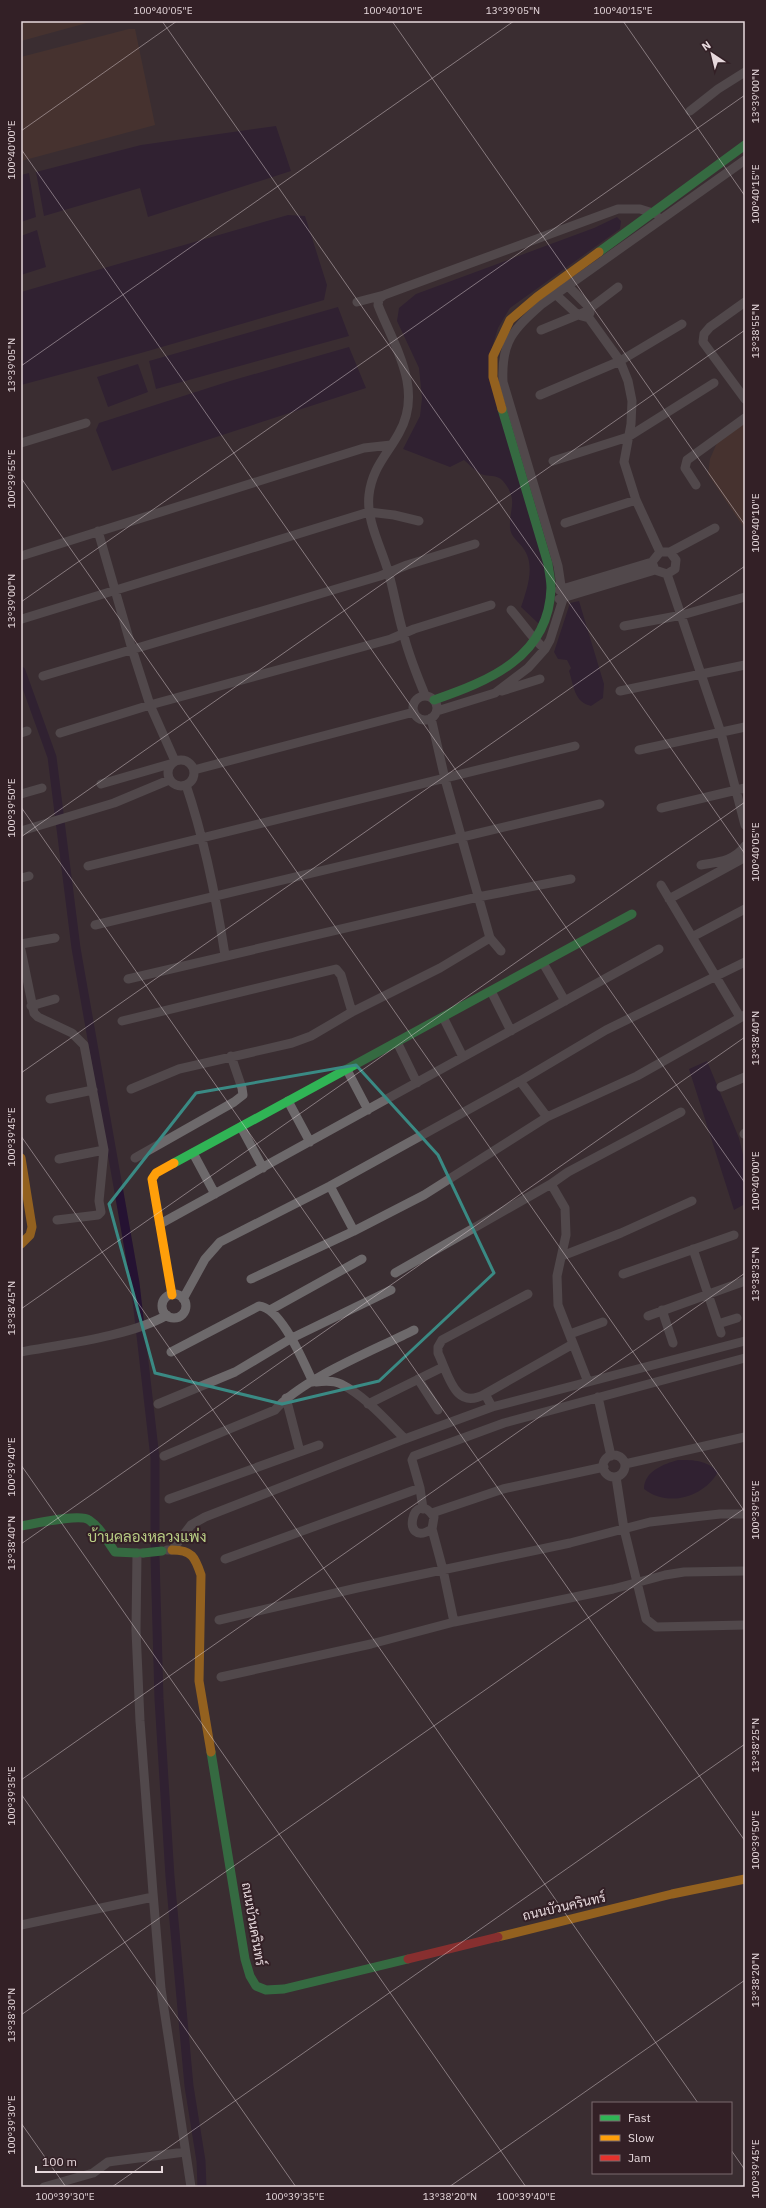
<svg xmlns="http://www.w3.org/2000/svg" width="766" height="2208" font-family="'IBM Plex Sans',Sarabun,sans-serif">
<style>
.green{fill:#55392d}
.water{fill:#251232}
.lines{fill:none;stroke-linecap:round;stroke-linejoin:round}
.canal{stroke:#251232;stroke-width:9}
.street{stroke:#6d696b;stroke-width:9}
.fast{stroke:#30b455;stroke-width:9}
.slow{stroke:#ff9f0a;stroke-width:9}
.jam{stroke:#e5322d;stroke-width:9}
.marked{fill:none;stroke:#3a8a84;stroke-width:3;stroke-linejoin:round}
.ticks{fill:none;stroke:#e7d9dd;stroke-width:1;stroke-opacity:0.45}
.labels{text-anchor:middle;stroke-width:4;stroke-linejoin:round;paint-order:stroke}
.street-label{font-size:13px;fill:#e7d9dd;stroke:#332026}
.quarter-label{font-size:15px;fill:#bacf85;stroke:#332026}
.neatline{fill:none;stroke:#e7d9dd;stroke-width:1.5}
.ticks-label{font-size:10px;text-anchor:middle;fill:#e7d9dd}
</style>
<rect width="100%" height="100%" fill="#3a2e32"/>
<path class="green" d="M 21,21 L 94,21 L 21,41 Z
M 129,29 L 135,29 L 155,125 L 21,161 L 21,57 Z
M 745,421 L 745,529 L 708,474 L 710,459 L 720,436 Z"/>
<path class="water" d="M 276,126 L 291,171 L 148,217 L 140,188 L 44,216 L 36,172 L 141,145 Z
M 29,173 L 36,217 L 21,222 L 21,175 Z
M 288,215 L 305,216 L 327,285 L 324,300 L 141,353 L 21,385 L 21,292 Z
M 617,217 L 621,221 L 620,229 L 510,308 L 498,328 L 491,351 L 548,568 L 547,609 L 539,624 L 521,607 C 527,589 536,565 523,548 C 518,541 511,537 510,528 C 509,508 519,500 503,481 C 497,474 488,477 481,474 C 475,471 469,464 464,460 L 450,467 L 403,449 L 420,416 L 422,398 L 419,368 L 397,321 L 399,308 L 416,294 L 594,228 Z
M 37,230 L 46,267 L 21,275 L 21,236 Z
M 338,307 L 349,336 L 156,389 L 149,361 Z
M 349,347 L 366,388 L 112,471 L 96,430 L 99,423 L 230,381 Z
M 138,364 L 148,392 L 108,407 L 97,377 Z
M 579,601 L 604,684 L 603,698 L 591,706 C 574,702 574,686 569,671 L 571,668 L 567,660 L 558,659 L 554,652 L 570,603 Z
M 707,1061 L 739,1138 L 745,1163 L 745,1204 L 734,1210 L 689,1069 Z
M 678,1460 C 695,1460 706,1460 718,1472 C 704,1497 668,1508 644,1489 C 644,1471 664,1464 678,1460 Z"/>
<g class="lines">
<path class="canal" d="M 21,671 L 52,757 L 76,948 L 135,1283 L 155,1458 L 155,1557 L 159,1699 L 170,1877 L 189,2086 L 201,2161 L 202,2187"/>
<path class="street" d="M 690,111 L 718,89 L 745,72
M 564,282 L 590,308 L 590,313
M 552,291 L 578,315 L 589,318 L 620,361 L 628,381 L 632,401 L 631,424 L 624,462 L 636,500 L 660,552
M 384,295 L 379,299 L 378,305 C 394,346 424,389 399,433 C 387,455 372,468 369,495 C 366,520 381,547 388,571 C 394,591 397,612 403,632 C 408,654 417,675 425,695
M 357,302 L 384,295 L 618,209 L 640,209 L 656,214
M 745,302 L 710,327 L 704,334 L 703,342 L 745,399
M 541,330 L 585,312 L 618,287
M 540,395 L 620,361 L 682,324
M 21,443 L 86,423
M 553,461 L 628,437 L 714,383
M 696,485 L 685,468 L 687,460 L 745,418
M 565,523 L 636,500
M 98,531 L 132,649 L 150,705 L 175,761
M 660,552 L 670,552 L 676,560 L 675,569 L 667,574 L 655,570 L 652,562 Z
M 670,552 L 715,528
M 21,556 L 364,448 L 391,445
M 667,574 L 721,733 L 745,825
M 559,590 L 652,562
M 559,599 L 655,570
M 511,610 C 523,623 531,638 545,649
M 22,619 L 369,512 L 394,515 L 419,521
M 624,626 L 682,615 L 745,597
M 43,676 L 380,576 L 407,565 L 475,544
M 502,691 L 540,679
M 620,691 L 745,665
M413 708a12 12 0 1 1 24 0a12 12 0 1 1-24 0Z
M 437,711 L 495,693 L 528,668 L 545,649 L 550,640 L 563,599 L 558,566 L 503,382 C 501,341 513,330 542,304 L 745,160
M 431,718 L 445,779 L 490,938 L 501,951
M 21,733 L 27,731
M 60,733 L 150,705 L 391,639 L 414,629 L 491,605
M 639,750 L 745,727
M168 773a13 13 0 1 1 26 0a13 13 0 1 1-26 0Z
M 194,770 L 414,712
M 101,784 L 170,764
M 186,785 C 205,841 216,897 225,955
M 21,794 L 42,788
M 661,808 L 745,788
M 21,831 L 114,803 L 169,780
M 701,865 C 718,862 734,861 745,846
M 88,866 L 575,746
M 21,878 L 29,876
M 661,885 L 740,1017
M 669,899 L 742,859
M 95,925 L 600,804
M 692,937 L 745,909
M 21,944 L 55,938
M 21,950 L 34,1013 L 38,1017 L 72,1033 L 84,1045 L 104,1150 L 99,1201 L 101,1212 L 98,1215 L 57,1220
M 543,963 L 565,1001
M 128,979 L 478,897 L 571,879
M 491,991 L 511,1031
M 31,1006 L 55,999
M 443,1017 L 463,1057
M 122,1021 L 336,969 L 341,975 L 352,1012
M 397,1042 L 417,1083
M 347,1070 L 368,1110
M 520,1081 L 547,1117
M 721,1087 L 745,1077
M 131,1089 L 179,1069 L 292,1043 L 311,1036 L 352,1012 L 440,968 L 490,938
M 50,1099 L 93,1090
M 288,1101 L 310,1142
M 241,1127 L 263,1168
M 744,1134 L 745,1133
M 193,1153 L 215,1194
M 135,1158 L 234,1102 L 243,1095 L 242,1088 L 231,1056
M 59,1159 L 104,1150
M 551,1184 L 565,1208 L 566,1235 L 557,1276 L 558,1305 L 588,1382
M 330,1186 L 354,1231
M 160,1224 L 659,949
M 693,1249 L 721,1333
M 562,1256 L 621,1233 L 692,1201
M 395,1273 L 551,1184 L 568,1172 L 681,1112
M 623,1274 L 734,1235
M 251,1279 L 354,1231 L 424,1195 L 547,1117 L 637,1076 L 745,1015
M162 1306a12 12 0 1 1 24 0a12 12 0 1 1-24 0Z
M 183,1299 L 205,1259 L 220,1242 L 330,1186 L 520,1081 L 606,1030 L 745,962
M 270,1310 L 362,1259
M 662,1310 L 673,1343
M 648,1316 L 745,1281
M 718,1324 L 737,1318
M 570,1334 L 603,1322
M 21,1352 C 64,1344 131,1336 167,1315
M 171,1352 L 259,1306 C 282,1308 304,1364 313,1382
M 418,1379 L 438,1410
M 316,1382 C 324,1381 333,1380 341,1384 C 365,1396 386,1420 405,1439
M 485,1394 L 573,1344
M 598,1397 L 611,1456
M 286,1398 L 300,1452
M 158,1404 L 235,1372 L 292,1338 L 391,1290
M 368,1404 L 439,1369
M 492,1407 L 485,1394 C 455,1411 449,1376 438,1353 L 438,1347 L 442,1340 L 528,1294
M603 1466a11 11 0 1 1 22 0a11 11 0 1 1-22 0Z
M 164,1456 L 275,1410 C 303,1378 375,1350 414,1330
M 625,1464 L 745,1437
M 616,1477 L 624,1529 L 646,1619 L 656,1627 L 745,1625
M 169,1499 L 319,1445
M 423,1509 L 420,1488 L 412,1460 L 414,1456 L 504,1423 L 745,1358
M 432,1513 L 503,1489 L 604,1467
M 432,1529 C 399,1550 413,1485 434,1517 L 432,1529 L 443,1570 L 454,1622
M 167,1550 L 172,1550 L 191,1525 L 205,1517 L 402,1440 L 492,1407 L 745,1341
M 143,1553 L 137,1553 L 136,1630 L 140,1721 L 153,1893 L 161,1989 L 191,2187
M 225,1559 L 420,1488
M 219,1620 L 357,1588 L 570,1543 L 650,1522 L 720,1514 L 745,1514
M 221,1677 L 371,1644 L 454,1622 L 613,1589 L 665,1575 L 684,1572 L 745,1571
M 21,1925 L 153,1897
M 44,2187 L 93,2173 L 108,2162 L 115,2161 L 185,2152"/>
<path class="fast" d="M 599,252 L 745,145
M 434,700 C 489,681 549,657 551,588 C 551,580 549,572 548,564 L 502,409
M 174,1163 L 632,914
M 21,1526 C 34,1524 80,1513 89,1520 C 101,1528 107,1541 115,1552 L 137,1553
M 143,1553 L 162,1551
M 211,1752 L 245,1959 L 250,1976 L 256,1986 L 266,1990 L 284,1989 L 408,1959"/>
<path class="slow" d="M 502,409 L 493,377 L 493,356 L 510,320 L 537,297 L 599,252
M 21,1158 L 32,1227 L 30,1235 L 21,1244
M 172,1295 L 152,1179 L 156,1173 L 174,1163
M 172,1550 C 192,1550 195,1557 201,1575 L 199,1681 L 211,1752
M 498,1937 L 672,1894 L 745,1879"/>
<path class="jam" d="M 408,1959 L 498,1937"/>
</g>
<path d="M0 0H766V2208H0ZM 356,1065 L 438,1155 L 494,1273 L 379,1381 L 282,1404 L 155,1373 L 109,1204 L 196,1093 Z" fill="#3a2e32" fill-opacity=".55" fill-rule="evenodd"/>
<path class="marked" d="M 356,1065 L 438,1155 L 494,1273 L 379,1381 L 282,1404 L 155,1373 L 109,1204 L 196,1093 Z"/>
<path class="ticks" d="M 162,21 L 745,854M 392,21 L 745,525M 623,21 L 745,196M 21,131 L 177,21M 21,149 L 745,1183M 21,366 L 514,21M 21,478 L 745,1512M 21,602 L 745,95M 21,807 L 745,1841M 21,837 L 745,330M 21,1073 L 745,566M 21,1136 L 698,2103M 21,1309 L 745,802M 21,1465 L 526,2187M 21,1544 L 745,1037M 21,1780 L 745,1273M 21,1794 L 296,2187M 21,2015 L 745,1508M 21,2123 L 66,2187M 731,2150 L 745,2170M 112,2187 L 745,1744M 449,2187 L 745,1980"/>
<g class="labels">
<g class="street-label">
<text transform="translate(564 1906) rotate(-13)" y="5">ถนนบัวนครินทร์</text>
<text transform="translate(254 1924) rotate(80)" y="5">ถนนบัวนครินทร์</text>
</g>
<g class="quarter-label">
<text x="147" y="1542">บ้านคลองหลวงแพ่ง</text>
</g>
</g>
<rect width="766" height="2208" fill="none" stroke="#332026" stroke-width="44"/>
<rect x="592" y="2102" width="140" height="72" fill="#332026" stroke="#7b6a6f"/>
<rect x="600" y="2115" width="20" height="6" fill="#30b455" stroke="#7b6a6f"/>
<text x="628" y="2122" font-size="12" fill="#e7d9dd">Fast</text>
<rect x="600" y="2135" width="20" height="6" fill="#ff9f0a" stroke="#7b6a6f"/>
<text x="628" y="2142" font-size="12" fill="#e7d9dd">Slow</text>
<rect x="600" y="2155" width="20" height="6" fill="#e5322d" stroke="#7b6a6f"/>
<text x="628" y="2162" font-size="12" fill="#e7d9dd">Jam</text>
<g transform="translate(712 54) rotate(325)" stroke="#332026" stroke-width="3" paint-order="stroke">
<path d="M0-3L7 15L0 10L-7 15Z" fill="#e7d9dd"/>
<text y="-6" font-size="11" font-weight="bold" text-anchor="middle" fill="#e7d9dd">N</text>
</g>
<path d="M36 2166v6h126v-6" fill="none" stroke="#e7d9dd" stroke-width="2"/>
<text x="42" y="2166" font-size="12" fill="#e7d9dd" stroke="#332026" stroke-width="3" paint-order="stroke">100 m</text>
<rect x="22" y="22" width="722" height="2164" class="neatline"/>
<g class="ticks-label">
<text x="163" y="14">100°40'05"E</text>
<text x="393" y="14">100°40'10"E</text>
<text x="513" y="14">13°39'05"N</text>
<text x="623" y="14">100°40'15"E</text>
<text transform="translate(755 96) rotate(-90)" y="4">13°39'00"N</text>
<text transform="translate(11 150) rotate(-90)" y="4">100°40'00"E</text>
<text transform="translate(755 194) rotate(-90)" y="4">100°40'15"E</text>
<text transform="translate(755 331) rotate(-90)" y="4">13°38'55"N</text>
<text transform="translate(11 365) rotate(-90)" y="4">13°39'05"N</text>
<text transform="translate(11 479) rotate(-90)" y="4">100°39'55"E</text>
<text transform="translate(755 523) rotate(-90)" y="4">100°40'10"E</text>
<text transform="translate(11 601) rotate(-90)" y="4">13°39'00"N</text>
<text transform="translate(11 808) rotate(-90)" y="4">100°39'50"E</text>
<text transform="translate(755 852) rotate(-90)" y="4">100°40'05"E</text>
<text transform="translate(755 1038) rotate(-90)" y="4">13°38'40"N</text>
<text transform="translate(11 1137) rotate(-90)" y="4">100°39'45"E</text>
<text transform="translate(755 1181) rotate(-90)" y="4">100°40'00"E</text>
<text transform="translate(755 1274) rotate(-90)" y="4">13°38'35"N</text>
<text transform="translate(11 1308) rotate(-90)" y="4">13°38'45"N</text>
<text transform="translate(11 1467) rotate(-90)" y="4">100°39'40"E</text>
<text transform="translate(755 1510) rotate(-90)" y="4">100°39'55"E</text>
<text transform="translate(11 1543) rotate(-90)" y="4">13°38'40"N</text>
<text transform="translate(755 1745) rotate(-90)" y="4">13°38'25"N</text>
<text transform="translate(11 1796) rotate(-90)" y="4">100°39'35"E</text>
<text transform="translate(755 1840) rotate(-90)" y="4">100°39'50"E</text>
<text transform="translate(755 1980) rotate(-90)" y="4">13°38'20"N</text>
<text transform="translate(11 2015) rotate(-90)" y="4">13°38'30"N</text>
<text transform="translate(11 2125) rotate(-90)" y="4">100°39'30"E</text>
<text transform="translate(755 2169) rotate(-90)" y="4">100°39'45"E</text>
<text x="65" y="2200">100°39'30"E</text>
<text x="295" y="2200">100°39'35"E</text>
<text x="450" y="2200">13°38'20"N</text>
<text x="526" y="2200">100°39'40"E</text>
</g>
</svg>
